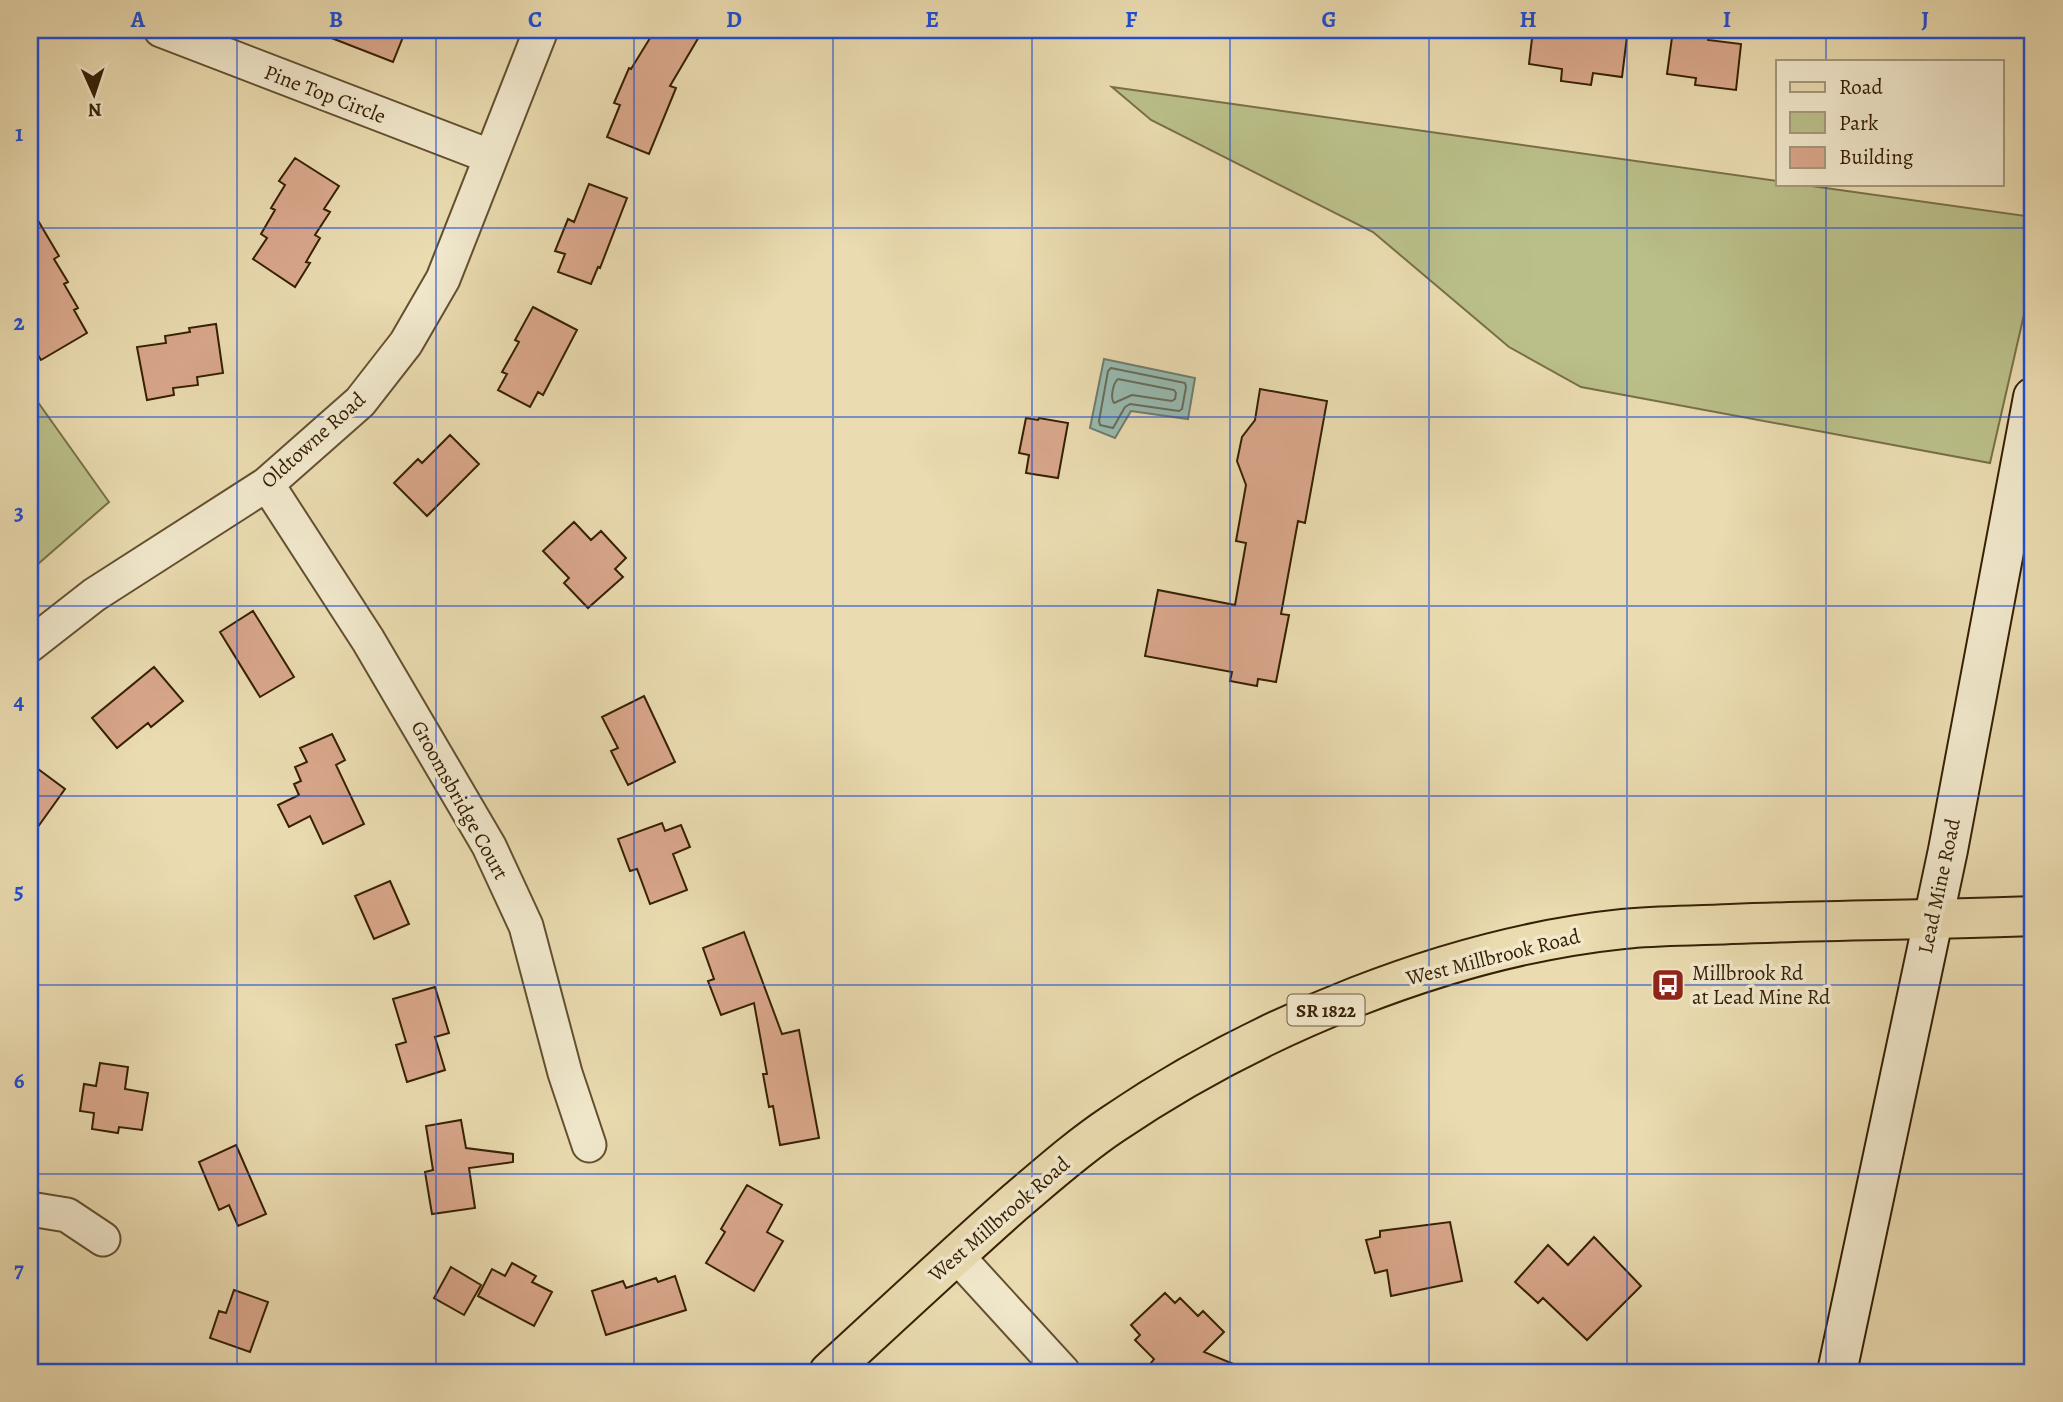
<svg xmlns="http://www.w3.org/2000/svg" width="2063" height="1402" font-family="Alegreya,serif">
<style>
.green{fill:#babf89;stroke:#787046;stroke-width:2}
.water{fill:#98bab1;stroke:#717c6c;stroke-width:2}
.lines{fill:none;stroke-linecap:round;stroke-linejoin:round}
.shore{stroke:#676d5a;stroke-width:2}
.building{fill:#d9a78b;stroke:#362004;stroke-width:2}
.street-casing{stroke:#634f2f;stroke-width:37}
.secondary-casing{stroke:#362004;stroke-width:42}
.primary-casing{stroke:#362004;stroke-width:42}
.street{stroke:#f1e8cc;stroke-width:33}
.secondary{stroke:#f1e8cc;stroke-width:38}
.primary{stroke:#eadbb0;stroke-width:38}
.grid{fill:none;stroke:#1d4ed8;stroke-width:2;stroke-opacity:0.55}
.labels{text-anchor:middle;stroke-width:7;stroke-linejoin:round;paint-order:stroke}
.shield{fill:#f1e8cc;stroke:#6e5c40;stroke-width:2}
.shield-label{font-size:19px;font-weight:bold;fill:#362004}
.street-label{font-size:21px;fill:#362004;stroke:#f1e8cc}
.poi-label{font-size:21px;fill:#362004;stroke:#f1e8cc;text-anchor:start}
.neatline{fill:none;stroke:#1d4ed8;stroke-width:2.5}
.grid-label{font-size:23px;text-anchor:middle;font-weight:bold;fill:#1d4ed8}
</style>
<rect width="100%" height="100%" fill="#eadbb0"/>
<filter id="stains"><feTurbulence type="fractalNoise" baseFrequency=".00286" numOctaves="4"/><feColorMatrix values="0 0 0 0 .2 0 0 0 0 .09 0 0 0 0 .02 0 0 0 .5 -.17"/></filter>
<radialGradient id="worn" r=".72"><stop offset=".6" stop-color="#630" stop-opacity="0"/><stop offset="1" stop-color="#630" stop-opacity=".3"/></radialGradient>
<path class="green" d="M 1112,87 L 1778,181 L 1778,184 L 1797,184 L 2033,217 L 2033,266 L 2028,297 L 1990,463 L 1581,387 L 1509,347 L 1373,232 L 1151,120 Z
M 30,391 L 109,502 L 30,571 Z"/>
<path class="water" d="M 1104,359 L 1195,378 L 1188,419 L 1131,411 L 1115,438 L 1090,428 Z"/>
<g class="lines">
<path class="shore" d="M 1111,368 L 1185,383 L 1186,387 L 1182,409 L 1179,411 L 1130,404 L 1125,407 L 1113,428 L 1100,425 L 1099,421 L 1108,371 Z
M 1118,379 L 1174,390 L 1176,393 L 1175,399 L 1172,401 L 1132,395 L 1114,403 C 1110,398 1113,383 1118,379 Z"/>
</g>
<path class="building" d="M 316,30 L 401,30 L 399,35 L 403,37 L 393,62 L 316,32 Z
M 655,30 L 703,30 L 670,86 L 676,88 L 649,154 L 607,137 L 620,105 L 614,103 L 629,68 L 631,69 Z
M 1533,30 L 1585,30 L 1627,36 L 1622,77 L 1593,73 L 1591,85 L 1561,81 L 1562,69 L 1529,64 Z
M 1673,30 L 1709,32 L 1708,40 L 1741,44 L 1736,90 L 1695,85 L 1696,78 L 1667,74 Z
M 295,158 L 339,186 L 324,209 L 330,212 L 315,235 L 320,238 L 306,262 L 310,263 L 295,287 L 253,259 L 267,238 L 261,234 L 275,210 L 271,208 L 285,185 L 279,181 Z
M 589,184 L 627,198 L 600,268 L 598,267 L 591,284 L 558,272 L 565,254 L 555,251 L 568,219 L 574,222 Z
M 30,207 L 59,256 L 54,259 L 68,282 L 64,284 L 78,308 L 74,310 L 87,333 L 41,360 L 30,342 Z
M 533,307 L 577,330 L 543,395 L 538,392 L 530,407 L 498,390 L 507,374 L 502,372 L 519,342 L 515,340 Z
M 216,324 L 223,373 L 197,377 L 198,385 L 173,388 L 174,395 L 147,400 L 137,347 L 166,343 L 165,336 L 190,332 L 189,328 Z
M 1260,389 L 1327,401 L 1305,523 L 1298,521 L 1281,614 L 1289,615 L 1276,682 L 1258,679 L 1257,686 L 1230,681 L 1232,672 L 1145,656 L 1158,590 L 1235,605 L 1246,543 L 1236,541 L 1246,485 L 1237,461 L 1242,437 L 1255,420 Z
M 1026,418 L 1038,420 L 1039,418 L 1068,423 L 1058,478 L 1026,473 L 1029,455 L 1019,453 Z
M 450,435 L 479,464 L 427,516 L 394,483 L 418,459 L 422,463 Z
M 574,522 L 591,540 L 601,531 L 626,558 L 615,569 L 623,577 L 588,608 L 564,583 L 569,578 L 543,551 Z
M 253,611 L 294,677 L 260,697 L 220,632 Z
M 154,667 L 183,701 L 151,727 L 148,723 L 117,748 L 92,718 Z
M 644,696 L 675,762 L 628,785 L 611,751 L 618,748 L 602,717 Z
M 332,734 L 345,760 L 336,765 L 364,824 L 323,844 L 310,816 L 289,827 L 278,805 L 299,795 L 294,784 L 301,781 L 295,767 L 307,762 L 300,748 Z
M 30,763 L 65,789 L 30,838 Z
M 662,823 L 665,831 L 681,825 L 690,847 L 673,854 L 687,890 L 650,904 L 637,869 L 630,871 L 618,839 Z
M 390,881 L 409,924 L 374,939 L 355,896 Z
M 744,932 L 782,1034 L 799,1030 L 819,1138 L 780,1145 L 773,1106 L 769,1107 L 763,1074 L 767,1074 L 754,1003 L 721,1015 L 708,981 L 714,979 L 703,948 Z
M 435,987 L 449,1033 L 435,1037 L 445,1070 L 407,1082 L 396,1045 L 406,1042 L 393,999 Z
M 100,1063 L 128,1067 L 125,1089 L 148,1093 L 142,1130 L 119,1127 L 118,1133 L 92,1129 L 94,1113 L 80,1111 L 84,1084 L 96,1086 Z
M 461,1120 L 466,1148 L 513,1154 L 513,1162 L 469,1168 L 475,1208 L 432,1214 L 425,1172 L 433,1170 L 426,1126 Z
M 236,1145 L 266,1214 L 238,1226 L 229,1205 L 219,1210 L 199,1162 Z
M 747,1185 L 782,1205 L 767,1232 L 783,1241 L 754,1291 L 706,1263 L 725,1232 L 721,1229 Z
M 1450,1222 L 1462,1281 L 1391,1296 L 1387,1270 L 1375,1273 L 1366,1240 L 1380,1237 L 1380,1231 Z
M 1594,1237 L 1641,1286 L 1587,1340 L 1543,1298 L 1538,1303 L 1515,1282 L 1548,1245 L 1568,1265 Z
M 512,1263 L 536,1276 L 532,1282 L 552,1292 L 534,1326 L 478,1296 L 492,1269 L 505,1276 Z
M 451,1267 L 481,1285 L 464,1315 L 434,1298 Z
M 675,1276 L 686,1310 L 606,1335 L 592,1291 L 623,1281 L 626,1288 L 656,1278 L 658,1282 Z
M 234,1290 L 268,1302 L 250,1352 L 210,1338 L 219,1311 L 226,1313 Z
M 1165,1293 L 1175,1303 L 1180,1298 L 1198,1316 L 1203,1311 L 1224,1332 L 1204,1352 L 1253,1372 L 1144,1372 L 1154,1359 L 1135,1340 L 1140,1335 L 1131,1325 Z"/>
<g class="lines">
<defs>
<path id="street" d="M 161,30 L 489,156
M 267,484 L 368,640 L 489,846 L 526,926 L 565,1073 L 589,1145
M 30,645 L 94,595 L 267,484 L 360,402 L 406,343 L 443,279 L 541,30
M 30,1209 L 67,1215 L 103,1239
M 956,1255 L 1063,1372"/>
<path id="secondary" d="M 1837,1372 L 1948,850 L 2033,397"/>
<path id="primary" d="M 829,1372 C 890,1316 951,1259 1013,1204 C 1045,1177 1077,1148 1113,1124 C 1257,1026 1449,947 1623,929 C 1659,925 1695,926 1731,924 C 1831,920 1932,920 2033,916"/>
</defs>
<use href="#street" class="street-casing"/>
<use href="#secondary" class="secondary-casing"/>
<use href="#primary" class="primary-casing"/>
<use href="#street" class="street"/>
<use href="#secondary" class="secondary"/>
<use href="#primary" class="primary"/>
</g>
<path class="grid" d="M 237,30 L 237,1372M 436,30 L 436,1372M 634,30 L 634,1372M 833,30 L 833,1372M 1032,30 L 1032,1372M 1230,30 L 1230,1372M 1429,30 L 1429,1372M 1627,30 L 1627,1372M 1826,30 L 1826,61M 1826,184 L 1826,1372M 30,228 L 2033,228M 30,417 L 2033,417M 30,606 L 2033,606M 30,796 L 2033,796M 30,985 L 2033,985M 30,1174 L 2033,1174"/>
<defs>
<symbol id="bus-square" viewBox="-11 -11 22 22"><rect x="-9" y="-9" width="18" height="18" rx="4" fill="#8f2418" stroke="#f1e8cc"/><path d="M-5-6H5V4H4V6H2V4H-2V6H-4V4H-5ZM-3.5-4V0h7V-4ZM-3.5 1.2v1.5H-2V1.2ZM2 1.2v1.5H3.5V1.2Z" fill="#fff"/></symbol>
</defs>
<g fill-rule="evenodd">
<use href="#bus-square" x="1649" y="966" width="38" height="38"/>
</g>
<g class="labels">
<rect class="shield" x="1287.5" y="994.5" width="77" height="31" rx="5"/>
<g class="shield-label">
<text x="1326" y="1017">SR 1822</text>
</g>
<g class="street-label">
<text transform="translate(325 94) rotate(21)" y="7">Pine Top Circle</text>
<text transform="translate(313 440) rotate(-42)" y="7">Oldtowne Road</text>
<text transform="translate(460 800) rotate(61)" y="7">Groomsbridge Court</text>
<text transform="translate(1939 886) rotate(-78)" y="7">Lead Mine Road</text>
<text transform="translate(1493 957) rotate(-14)" y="7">West Millbrook Road</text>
<text transform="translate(999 1219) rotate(-41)" y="7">West Millbrook Road</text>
</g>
<g class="poi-label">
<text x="1692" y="980">Millbrook Rd<tspan x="1692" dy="24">at Lead Mine Rd</tspan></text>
</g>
</g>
<rect width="2063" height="1402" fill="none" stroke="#eadbb0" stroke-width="77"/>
<rect x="1776" y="60" width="228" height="126" fill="#f1e8cc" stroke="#a6987c" stroke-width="2"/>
<rect x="1790" y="82" width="35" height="10" fill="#eadbb0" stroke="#a6987c" stroke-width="2"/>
<text x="1839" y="94" font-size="21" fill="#362004">Road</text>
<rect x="1790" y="112" width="35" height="21" fill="#babf89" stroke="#a6987c" stroke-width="2"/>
<text x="1839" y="130" font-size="21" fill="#362004">Park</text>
<rect x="1790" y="147" width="35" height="21" fill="#d9a78b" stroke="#a6987c" stroke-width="2"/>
<text x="1839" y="164" font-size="21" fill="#362004">Building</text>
<g transform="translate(94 94) rotate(177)" stroke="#f1e8cc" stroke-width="5" paint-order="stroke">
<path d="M0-5L12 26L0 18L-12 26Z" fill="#362004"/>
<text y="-10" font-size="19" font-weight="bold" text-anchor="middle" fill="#362004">N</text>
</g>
<rect x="38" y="38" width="1986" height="1326" class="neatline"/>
<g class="grid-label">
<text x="138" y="27">A</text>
<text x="336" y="27">B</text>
<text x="535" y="27">C</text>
<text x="734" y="27">D</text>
<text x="932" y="27">E</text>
<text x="1131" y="27">F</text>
<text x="1329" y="27">G</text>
<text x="1528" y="27">H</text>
<text x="1727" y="27">I</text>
<text x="1925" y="27">J</text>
<text x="19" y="141">1</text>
<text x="19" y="330">2</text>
<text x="19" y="520">3</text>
<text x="19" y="709">4</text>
<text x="19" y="898">5</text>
<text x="19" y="1088">6</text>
<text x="19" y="1277">7</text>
</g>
<rect width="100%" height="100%" filter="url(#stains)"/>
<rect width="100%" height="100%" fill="url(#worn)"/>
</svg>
